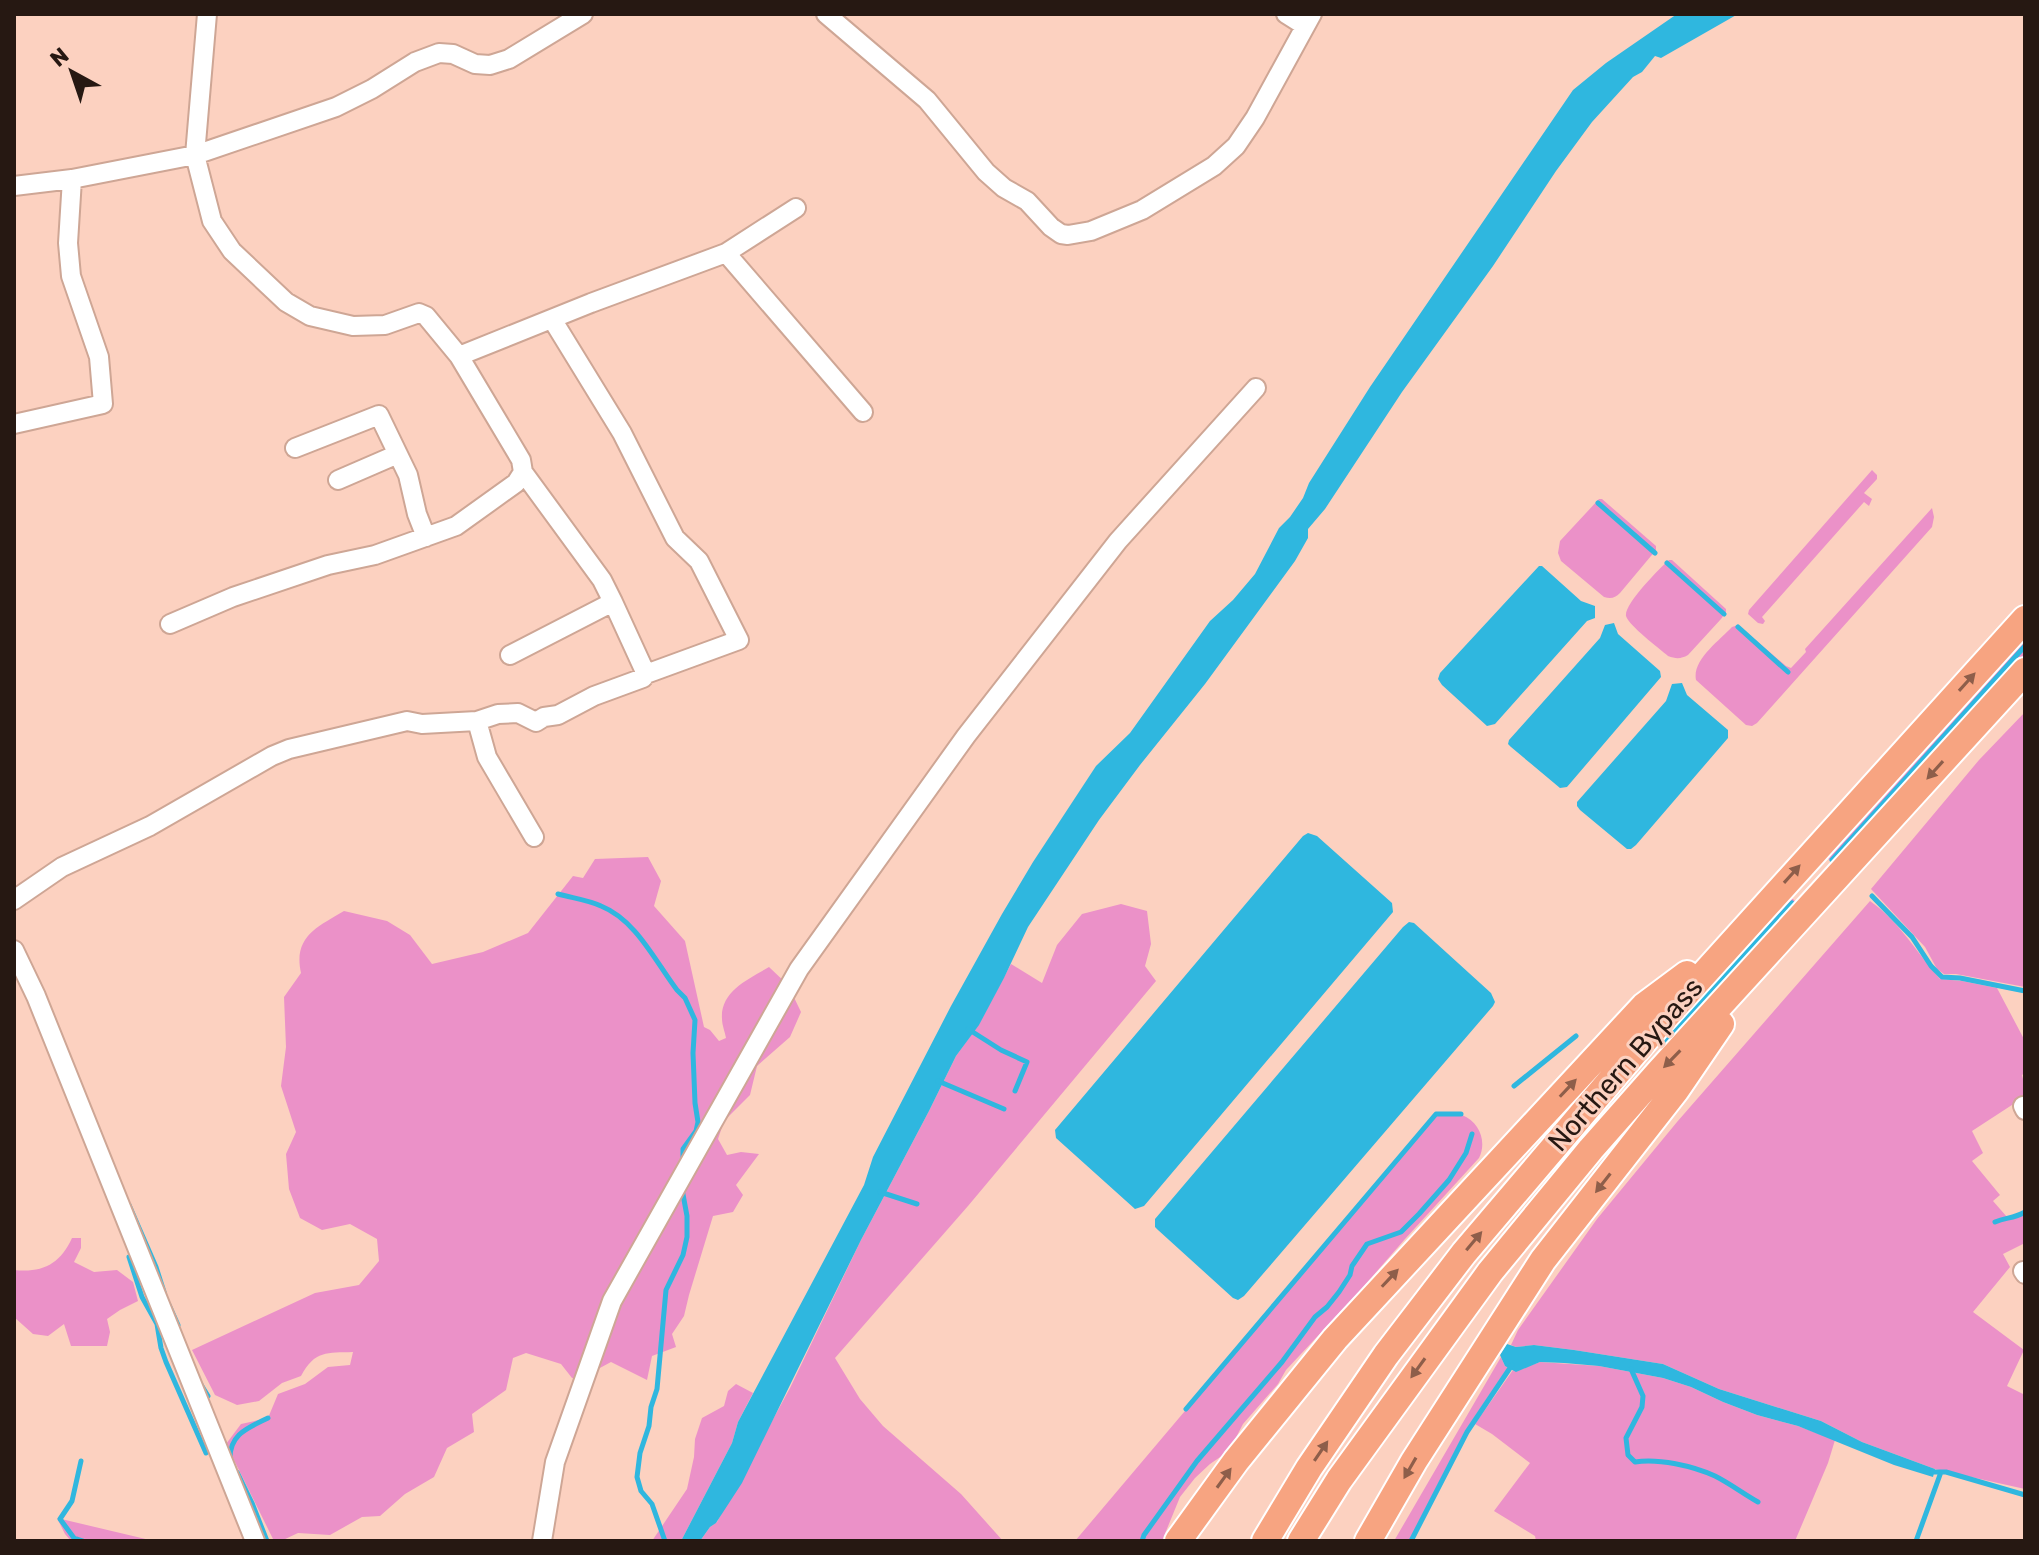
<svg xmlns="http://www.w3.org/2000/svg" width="2039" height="1555" font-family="Rubik,sans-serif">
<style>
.green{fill:#eb91c8}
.water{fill:#2fb7df}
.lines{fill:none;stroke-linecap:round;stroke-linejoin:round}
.stream{stroke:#2fb7df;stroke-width:5}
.minor-casing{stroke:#cea695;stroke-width:22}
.highway-casing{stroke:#fff;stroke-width:30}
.minor{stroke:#fff;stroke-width:18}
.highway{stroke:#f7a481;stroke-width:26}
.oneway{fill:#8e5e4a}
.labels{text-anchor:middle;stroke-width:6;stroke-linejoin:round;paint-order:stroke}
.street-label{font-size:28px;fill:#261812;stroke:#fcd1c0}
</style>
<rect width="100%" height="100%" fill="#fcd1c0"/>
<path class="green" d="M 1872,470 L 1877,475 L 1877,479 L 1864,493 L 1872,499 L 1869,506 L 1864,502 L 1762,617 L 1765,621 L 1763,624 L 1758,623 L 1748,614 L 1749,610 Z
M 1599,499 L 1602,499 L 1656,546 L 1656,550 L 1620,593 C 1615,598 1611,599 1604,597 L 1561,561 L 1558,553 L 1560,541 Z
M 1932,508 L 1934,517 L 1932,527 L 1757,723 L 1752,726 L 1746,725 L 1696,680 C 1692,660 1719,641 1732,627 L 1738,625 L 1786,666 L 1791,668 L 1806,652 L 1805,649 Z
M 1669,560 L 1672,560 L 1726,609 L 1726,612 L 1721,619 L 1688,655 C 1681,659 1676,659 1668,656 C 1659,648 1629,626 1626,616 C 1624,604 1660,568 1669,560 Z
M 2025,632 L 2025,655 L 1840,859 L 1836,862 L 1828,859 L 1826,856 Z
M 2025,712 L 2025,987 L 1956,974 L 1944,974 L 1937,969 L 1925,947 L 1871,889 L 1979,760 Z
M 648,857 L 661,881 L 654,906 L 685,941 L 704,1027 L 710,1030 L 719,1041 L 726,1038 C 725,1032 722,1025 722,1019 C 720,991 749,979 769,967 L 788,985 L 801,1012 L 790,1037 L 757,1066 L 750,1095 L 724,1121 L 718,1139 L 727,1155 L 741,1152 L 759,1154 L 736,1185 L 743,1195 L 733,1212 L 713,1216 L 689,1295 L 684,1316 L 672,1334 L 676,1347 L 652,1356 L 647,1380 L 611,1362 L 598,1369 L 593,1383 L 572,1378 L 561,1364 L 526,1353 L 513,1358 L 506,1390 L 472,1414 L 474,1432 L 447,1448 L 434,1477 L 405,1494 L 380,1516 L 362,1517 L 330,1535 L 298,1533 L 281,1541 L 274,1541 L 226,1444 L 241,1424 L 268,1418 L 278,1394 L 305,1384 L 328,1367 L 350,1365 L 353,1352 C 327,1353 315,1350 301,1376 L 282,1383 L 259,1401 L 237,1405 L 215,1395 L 192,1350 L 315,1293 L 359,1285 L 379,1261 L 377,1239 L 350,1224 L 322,1230 L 300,1218 L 289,1189 L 286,1154 L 296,1132 L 281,1086 L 286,1047 L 284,997 L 301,973 C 293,937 317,927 344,911 L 387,921 L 410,935 L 432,964 L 483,952 L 528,933 L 573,876 L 583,878 L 595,859 Z
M 1793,899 L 1797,903 L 1719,988 L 1714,984 L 1718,974 L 1788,900 Z
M 1870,901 C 1899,921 1917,953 1940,979 L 1962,981 L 1997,988 L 2025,1041 L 2025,1073 L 2022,1075 L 2025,1087 L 2025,1103 L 2015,1103 L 1972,1131 L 1983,1153 L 1972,1161 L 2000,1195 L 1993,1201 L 2007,1217 L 2014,1217 L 2025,1210 L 2025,1243 L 2003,1254 L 2010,1267 L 1973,1312 L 2024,1350 L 2007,1386 L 2025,1395 L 2025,1489 L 1935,1469 L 1862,1442 L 1821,1421 L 1719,1389 L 1663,1364 L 1574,1350 L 1534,1345 L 1516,1347 L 1511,1345 L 1518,1330 L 1597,1219 L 1677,1122 Z
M 1121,904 L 1147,911 L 1151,944 L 1145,966 L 1156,981 L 968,1206 L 835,1358 L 860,1399 L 883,1426 L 961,1494 L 1003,1541 L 700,1541 L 710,1527 L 717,1522 L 790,1388 L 861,1240 L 929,1111 L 956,1056 L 979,1024 L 1011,964 L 1042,983 L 1057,945 L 1082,914 Z
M 1436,1114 C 1444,1114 1455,1113 1462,1115 C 1480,1122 1487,1142 1479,1158 L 1405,1239 L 1358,1293 L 1286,1370 L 1278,1384 L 1243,1424 L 1229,1451 L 1210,1464 L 1195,1478 L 1180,1497 L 1162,1541 L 1075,1541 Z
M 72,1238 L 81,1238 L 81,1248 L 74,1262 L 94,1272 L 117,1270 L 133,1282 L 138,1301 L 120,1310 L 107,1319 L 110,1332 L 107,1346 L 71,1346 L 64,1324 L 48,1336 L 33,1334 L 14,1317 L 14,1270 C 43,1273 60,1264 72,1238 Z
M 1501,1357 L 1505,1366 L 1508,1367 L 1465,1431 L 1409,1541 L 1394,1541 Z
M 1540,1362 L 1599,1366 L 1663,1378 L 1691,1387 L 1723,1402 L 1757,1415 L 1798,1426 L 1835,1440 L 1828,1463 L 1795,1541 L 1536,1541 L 1535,1536 L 1494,1511 L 1530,1463 L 1492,1434 L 1475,1424 L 1513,1370 L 1516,1371 Z
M 736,1384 L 753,1393 L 738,1422 L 732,1443 L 681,1541 L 652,1541 L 687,1489 L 694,1457 L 695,1439 L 702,1418 L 724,1406 L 728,1391 Z
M 57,1518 L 154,1541 L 71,1541 L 65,1534 Z"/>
<path class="water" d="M 1677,14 L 1738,14 L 1661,58 L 1655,56 L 1642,72 L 1633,77 L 1592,122 L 1556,171 L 1493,266 L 1402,392 L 1325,509 L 1308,529 L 1308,538 L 1295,561 L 1205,684 L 1140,765 L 1099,820 L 1028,927 L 1004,978 L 979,1025 L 956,1056 L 929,1111 L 861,1240 L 742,1483 L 716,1523 L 710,1527 L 700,1541 L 681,1541 L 732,1443 L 738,1422 L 864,1185 L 873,1157 L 951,1006 L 1002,914 L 1033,862 L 1096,766 L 1130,733 L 1210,621 L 1233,600 L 1255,574 L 1279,528 L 1290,517 L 1303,498 L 1309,483 L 1370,387 L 1573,90 L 1606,63 Z
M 1539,566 L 1542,566 L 1581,601 L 1595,606 L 1595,618 L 1587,621 L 1495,724 L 1487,726 L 1442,685 L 1438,679 L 1440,673 Z
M 1614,623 L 1618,634 L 1660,671 L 1661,677 L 1567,787 L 1560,788 L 1511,747 L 1508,744 L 1509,740 L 1600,638 L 1605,625 Z
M 1682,683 L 1687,695 L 1728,730 L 1728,738 L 1636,845 L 1631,849 L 1627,849 L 1580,810 L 1577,806 L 1577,802 L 1666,701 L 1672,684 Z
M 1308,833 L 1317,836 L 1392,903 L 1393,912 L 1144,1206 L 1135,1209 L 1056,1138 L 1055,1130 L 1303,836 Z
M 1409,922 L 1414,923 L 1491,993 L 1495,1002 L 1493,1006 L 1244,1296 L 1238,1300 L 1233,1298 L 1158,1230 L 1155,1227 L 1155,1219 L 1403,927 Z
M 1507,1344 L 1516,1347 L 1534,1345 L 1574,1350 L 1663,1364 L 1719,1389 L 1821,1421 L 1862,1442 L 1935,1469 L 1933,1477 L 1894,1465 L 1798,1426 L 1757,1415 L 1723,1402 L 1691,1387 L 1663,1378 L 1599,1366 L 1564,1363 L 1540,1362 L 1516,1372 L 1505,1366 L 1500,1355 Z"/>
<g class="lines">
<path class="stream" d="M 1598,503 L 1655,553
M 1667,563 L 1724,614
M 1738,627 L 1788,672
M 1832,860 L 2025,646
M 558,894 C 572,898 588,900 601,906 C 636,920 655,961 677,990 L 685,998 L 695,1020 L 693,1053 L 695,1103 L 698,1122 L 696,1131 L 683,1149 L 683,1163
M 1872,896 L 1912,937 L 1931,966 L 1942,977 L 1960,978 L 2025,991
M 968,1029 L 1001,1050 L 1027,1062 L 1015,1091
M 1665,1041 L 1792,903
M 938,1081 L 1004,1109
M 1514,1086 L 1576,1036
M 880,1192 L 917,1204
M 129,1205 L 156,1267 L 164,1292
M 1995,1222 C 2006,1217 2013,1219 2025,1212
M 129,1257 L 142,1297 L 157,1324 L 161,1348 L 166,1362 L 206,1453
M 169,1305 L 178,1325
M 1631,1369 L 1643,1396 L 1642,1407 L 1626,1438 L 1628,1455 L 1635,1462 C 1658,1458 1693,1466 1715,1476 C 1729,1483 1744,1494 1758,1502
M 200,1383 L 208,1396
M 1186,1409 L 1436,1114 L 1461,1114
M 230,1460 C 229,1434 248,1428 268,1418
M 81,1461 L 72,1501 L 60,1519 L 74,1538 L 83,1541
M 237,1472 L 252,1503 L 267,1541
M 1932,1472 L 1946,1472 L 2025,1495
M 665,1541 L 652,1504 L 641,1491 L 637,1477 L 640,1453 L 649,1426 L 651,1407 L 657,1389 L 666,1290 L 683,1255 L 687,1237 L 687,1216 L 682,1189
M 1142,1541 L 1144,1535 L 1197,1461 L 1282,1362 L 1315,1317 L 1327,1307 L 1339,1292 L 1350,1275 L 1352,1266 L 1367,1244 L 1401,1232 L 1419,1214 L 1449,1180 L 1466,1153 L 1472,1134
M 1411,1541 L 1467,1432 L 1512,1365
M 1916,1541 L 1941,1472"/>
<defs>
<path id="minor" d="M 207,14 L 195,155 L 212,221 L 232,251 L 286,302 L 310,316 L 353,326 L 385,325 L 419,313 L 426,316 L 459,356 L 591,303 L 726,253 L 796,208
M 826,14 L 927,100 L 986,172 L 1004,188 L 1027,201 L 1051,227 L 1061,234 L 1068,235 L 1091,231 L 1142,210 L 1214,166 L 1236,146 L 1255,118 L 1312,14
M 1286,14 L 1305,26
M 14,186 L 72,179 L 195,155 L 336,107 L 372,89 L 415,62 L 439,53 L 453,54 L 475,64 L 490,65 L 509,59 L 583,14
M 726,253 L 863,412
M 14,424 L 103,404 L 99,357 L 71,276 L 68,243 L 72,179
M 295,448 L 379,415 L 408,475 L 417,514 L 426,537
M 523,472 L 602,580 L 613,602 L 646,674
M 338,480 L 398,454
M 170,624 L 233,597 L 328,565 L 375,555 L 456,526 L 516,483 L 523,472 L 521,460 L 459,356
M 510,655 L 613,602
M 477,721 L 487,757 L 534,837
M 14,900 L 62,867 L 150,826 L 272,756 L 289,749 L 407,721 L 422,724 L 477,721 L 498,714 L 518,713 L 536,722 L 544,717 L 558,715 L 594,696 L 643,678 L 646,674 L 739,640 L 699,561 L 675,538 L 622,433 L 552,319
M 14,950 L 36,996 L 255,1541
M 2023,1106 L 2025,1110
M 2023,1271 L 2025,1274
M 542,1541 L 555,1462 L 612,1301 L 799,969 L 966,736 L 1118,541 L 1256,388"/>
<path id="highway" d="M 1178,1541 L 1236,1461 L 1335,1339 L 1644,1006 L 1687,974
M 1265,1541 L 1309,1468 L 1386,1355 L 1464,1253 L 1656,1027 L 2025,619
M 1301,1541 L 1339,1480 L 1490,1272 L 1591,1149 L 1659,1072 L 2025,671
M 1368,1541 L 1414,1461 L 1543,1260 L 1676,1090 L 1721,1024"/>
</defs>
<use href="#minor" class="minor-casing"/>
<use href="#highway" class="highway-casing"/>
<use href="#minor" class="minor"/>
<use href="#highway" class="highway"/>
</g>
<defs><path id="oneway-solid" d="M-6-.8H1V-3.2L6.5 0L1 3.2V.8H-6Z" transform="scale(2)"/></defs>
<g class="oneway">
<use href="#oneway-solid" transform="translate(1967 682) rotate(-48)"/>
<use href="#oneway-solid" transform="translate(1935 770) rotate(132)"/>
<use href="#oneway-solid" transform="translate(1792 874) rotate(-48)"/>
<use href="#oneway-solid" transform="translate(1672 1059) rotate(134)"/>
<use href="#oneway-solid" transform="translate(1568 1088) rotate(-47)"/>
<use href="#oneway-solid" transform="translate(1603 1183) rotate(128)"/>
<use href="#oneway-solid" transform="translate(1474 1241) rotate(-50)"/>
<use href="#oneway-solid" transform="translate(1390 1278) rotate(-47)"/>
<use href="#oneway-solid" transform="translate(1418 1368) rotate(126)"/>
<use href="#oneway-solid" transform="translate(1321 1451) rotate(-56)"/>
<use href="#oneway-solid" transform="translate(1410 1468) rotate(120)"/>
<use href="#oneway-solid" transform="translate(1224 1478) rotate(-54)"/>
</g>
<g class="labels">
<g class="street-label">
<text transform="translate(1625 1064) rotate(-49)" y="10">Northern Bypass</text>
</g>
</g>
<rect width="2039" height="1555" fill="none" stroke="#261812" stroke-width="32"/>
<g transform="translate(72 72) rotate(320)" stroke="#fcd1c0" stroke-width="6" paint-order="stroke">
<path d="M0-6L14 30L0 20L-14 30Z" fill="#261812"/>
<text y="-12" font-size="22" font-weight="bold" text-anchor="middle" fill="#261812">N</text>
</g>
</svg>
